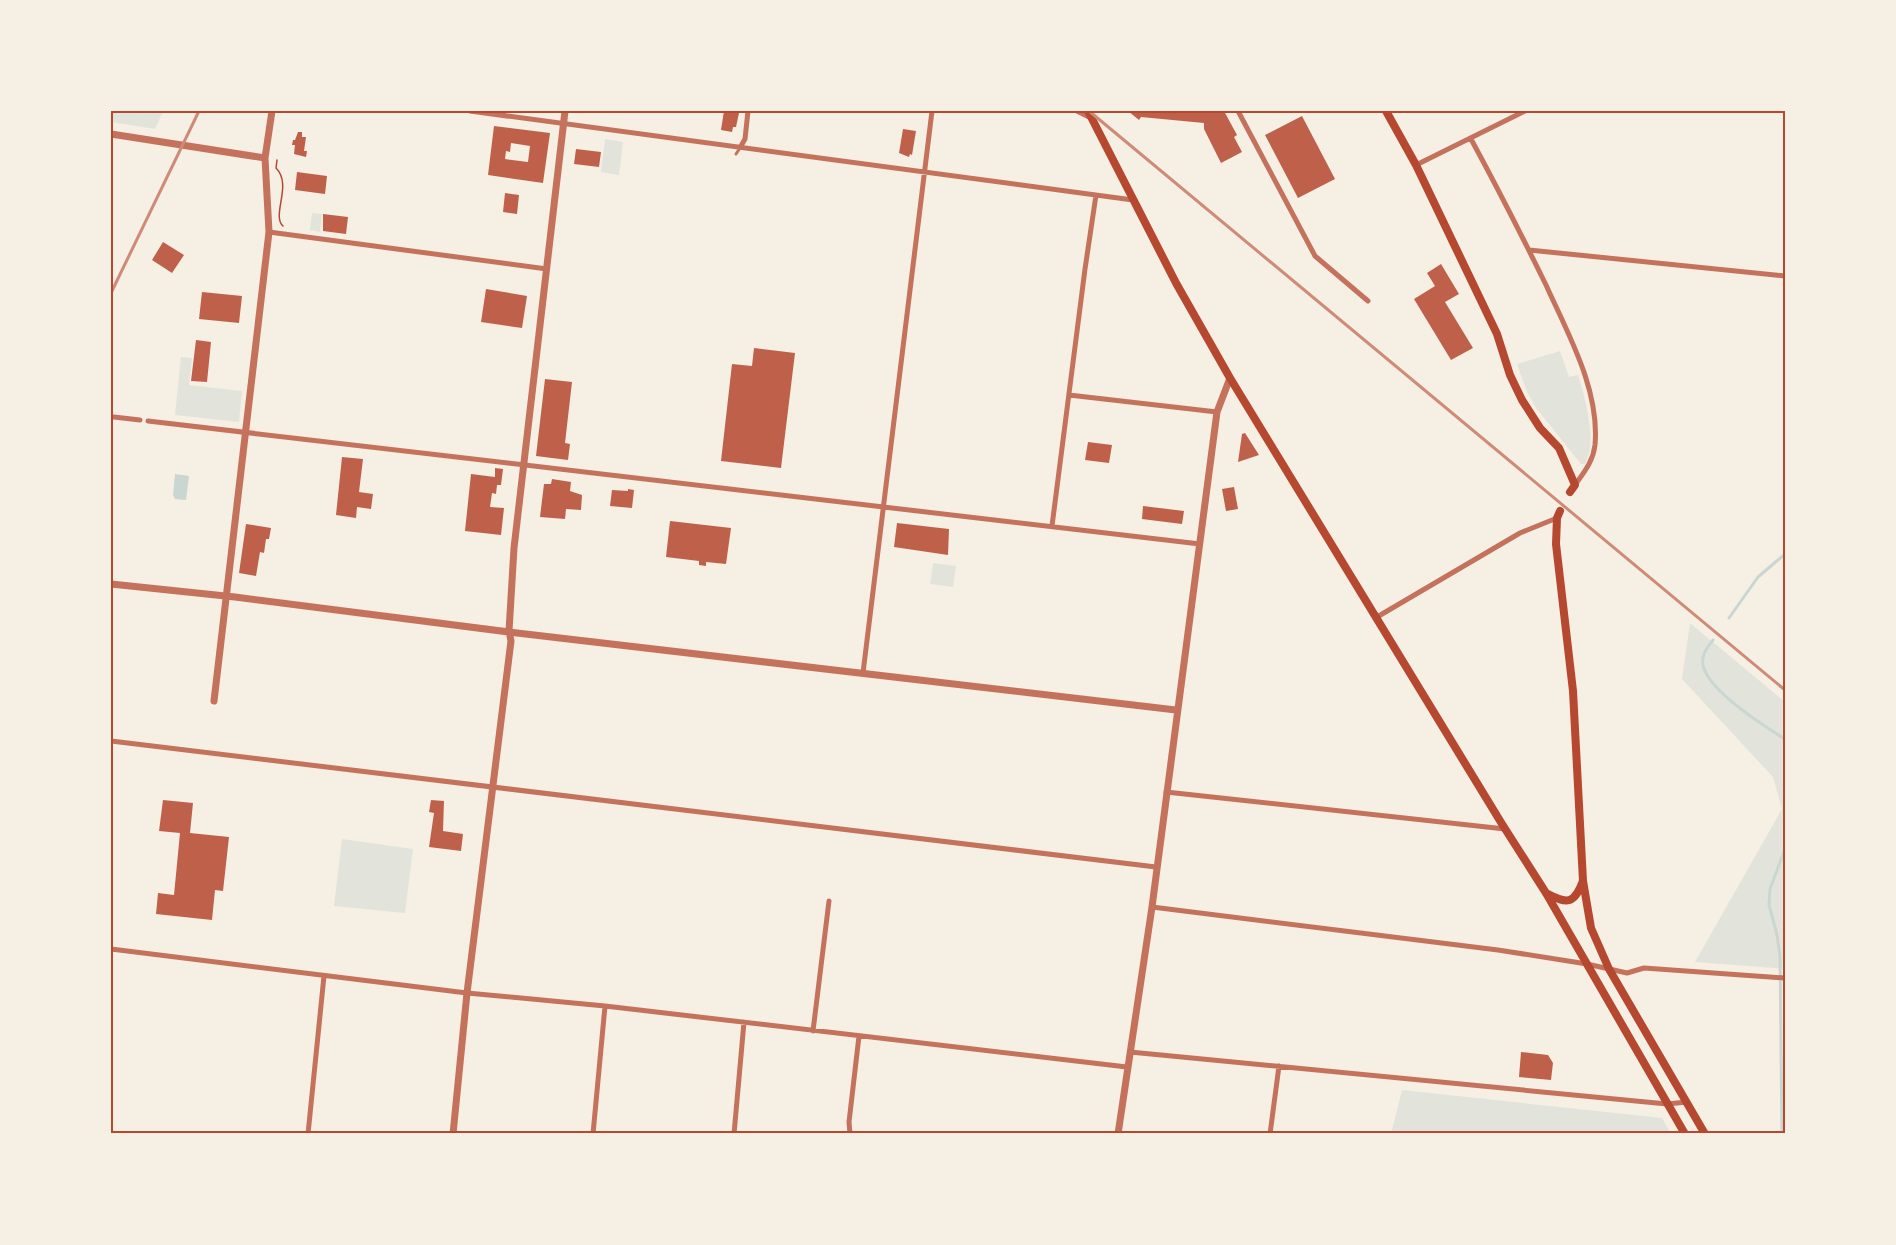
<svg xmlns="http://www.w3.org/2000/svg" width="1896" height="1245" font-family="Overpass,sans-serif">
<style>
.green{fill:#e2e4dc}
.water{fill:#c9d6d2}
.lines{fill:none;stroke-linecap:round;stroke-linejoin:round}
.stream{stroke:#c9d6d2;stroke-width:3}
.building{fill:#bf614a;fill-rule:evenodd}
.path{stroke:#b5482f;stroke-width:1.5}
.service{stroke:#c5725c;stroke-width:3}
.minor{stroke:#c5725c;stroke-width:5}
.tertiary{stroke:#c5725c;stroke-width:7}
.primary{stroke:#b5482f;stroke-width:8}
.rail{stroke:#cf8b77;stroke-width:3}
.neatline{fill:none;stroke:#b5482f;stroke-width:2}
</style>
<rect width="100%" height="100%" fill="#f6efe4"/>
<path class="green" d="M 111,111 L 163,111 L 155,129 L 111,122 Z
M 605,139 L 623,142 L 619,175 L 601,172 Z
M 312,213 L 322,214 L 320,232 L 310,230 Z
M 1560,351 L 1569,377 L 1578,375 C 1585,399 1598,440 1585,464 L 1581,464 L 1536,408 L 1527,392 L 1517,364 Z
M 181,357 L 192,358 L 189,385 L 242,391 L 239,422 L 175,415 Z
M 933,563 L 956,566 L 953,587 L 930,584 Z
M 1690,623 L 1785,702 L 1785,969 L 1695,962 L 1782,809 L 1773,777 L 1682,679 Z
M 342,839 L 413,849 L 405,913 L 334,906 Z
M 1402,1090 L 1662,1118 L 1671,1134 L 1391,1134 Z"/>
<path class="water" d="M 175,474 L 189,476 L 186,500 L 175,499 L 173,495 Z"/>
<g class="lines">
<path class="stream" d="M 1729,618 L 1758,577 L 1785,554
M 1713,640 C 1707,648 1701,655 1703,665 C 1708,691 1764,726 1785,739
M 1782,1134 L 1780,956 L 1777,935 L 1769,905 L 1770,889 L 1785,849"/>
</g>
<path class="building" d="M 724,111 L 739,113 L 736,127 L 733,127 L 732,132 L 721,130 Z
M 1128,111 L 1224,111 L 1237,135 L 1234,137 L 1242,152 L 1221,163 L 1204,129 L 1204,123 L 1141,117 L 1139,120 Z
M 1302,116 L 1335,179 L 1298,198 L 1265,135 Z
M 494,126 L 550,133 L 543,183 L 488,175 ZM 511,143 L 530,146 L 528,162 L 505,159 L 506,151 L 510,152 Z
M 903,129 L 916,131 L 912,155 L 910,154 L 909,157 L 899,153 Z
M 298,132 L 302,132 L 302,137 L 306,137 L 304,151 L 307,151 L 306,157 L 294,154 L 295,145 L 292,145 L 293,140 L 295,140 Z
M 576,149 L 601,152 L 599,167 L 574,164 Z
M 297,172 L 327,176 L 325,194 L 295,190 Z
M 505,193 L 519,195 L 517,214 L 503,212 Z
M 323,214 L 348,217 L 346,234 L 323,231 Z
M 163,242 L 184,255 L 172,273 L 152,260 Z
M 1441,264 L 1459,294 L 1445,302 L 1473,348 L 1451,360 L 1414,299 L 1435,286 L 1427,273 Z
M 486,289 L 527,296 L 522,328 L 481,322 Z
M 202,292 L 242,296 L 239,323 L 199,319 Z
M 196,340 L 211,342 L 207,382 L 191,381 Z
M 754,348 L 795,353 L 781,468 L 721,461 L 732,364 L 752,366 Z
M 545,379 L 572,382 L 565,443 L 570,444 L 568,460 L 536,456 Z
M 1245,433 L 1259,455 L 1238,462 L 1242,434 Z
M 1088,442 L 1112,445 L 1109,463 L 1085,460 Z
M 342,457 L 363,459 L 359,492 L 373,494 L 371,509 L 357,507 L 356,518 L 336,515 Z
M 495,468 L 503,469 L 501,485 L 497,485 L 496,494 L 492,493 L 490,507 L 504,508 L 501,535 L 465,531 L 471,474 L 495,477 Z
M 552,479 L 571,482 L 570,491 L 582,495 L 581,510 L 566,509 L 565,519 L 540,517 L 544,484 L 551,484 Z
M 1234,487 L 1238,509 L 1226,511 L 1222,489 Z
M 628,489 L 634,490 L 632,508 L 610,506 L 612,490 L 628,491 Z
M 1143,506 L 1184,511 L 1182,524 L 1142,519 Z
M 670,521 L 731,528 L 726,564 L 706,562 L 706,566 L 699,565 L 699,561 L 666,557 Z
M 897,523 L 949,529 L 948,555 L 894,547 Z
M 246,524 L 271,528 L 269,539 L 266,539 L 264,553 L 260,552 L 256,576 L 239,573 Z
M 163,800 L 193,803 L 190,833 L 229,837 L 223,891 L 215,890 L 212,920 L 156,914 L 158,893 L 174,895 L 180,833 L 159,831 Z
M 431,800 L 444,801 L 443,831 L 463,834 L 461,851 L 429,847 L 434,813 L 429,812 Z
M 1521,1052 L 1548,1055 L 1553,1063 L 1551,1080 L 1519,1077 Z"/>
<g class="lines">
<path class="path" d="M 277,160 L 276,168 C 293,185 271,215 283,226"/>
<path class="service" d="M 736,154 L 740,148"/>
<path class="minor" d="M 470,111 L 1133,200
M 1077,111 L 1089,117
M 1238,111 L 1315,256 L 1368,301
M 1471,139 C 1497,187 1522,236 1546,285 C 1568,334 1600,390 1595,445 C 1593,462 1584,472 1575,485
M 741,146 L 745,139 L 748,111
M 1416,165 L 1525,111
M 269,232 L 547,269
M 1529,250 L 1785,276
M 1069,395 L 1217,412
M 114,417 L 140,420
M 148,421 L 1200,544
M 1052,526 L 1085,269 L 1096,195
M 1377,617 L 1520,533 L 1557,518
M 863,673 L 932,111
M 111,741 L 1156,867
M 1166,792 L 1505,829
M 1152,907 L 1498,950 L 1587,964 L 1627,973 L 1644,968 L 1785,978
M 111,949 L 467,993 L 605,1006 L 1127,1067
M 813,1031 L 829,901
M 1130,1052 L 1667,1104 L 1687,1102
M 308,1134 L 324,976
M 593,1134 L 605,1006
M 734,1134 L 744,1022
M 850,1134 L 849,1122 L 859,1036
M 1270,1134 L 1279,1066"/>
<path class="tertiary" d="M 111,134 L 265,158
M 111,584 L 235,597 L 517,633 L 1176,710
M 214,701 L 269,232 L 265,158 L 272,111
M 453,1134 L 467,993 L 511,641 L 509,631 L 514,548 L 565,111
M 1118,1134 L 1152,907 L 1217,412 L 1230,378"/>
<path class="primary" d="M 1088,111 L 1176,283 L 1230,378 L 1502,824 L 1546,893 L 1685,1134
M 1386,111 L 1416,165 L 1497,334 L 1510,375 L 1522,400 L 1540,428 L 1559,448 L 1575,485 L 1570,492
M 1560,511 L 1557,518 L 1556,544 L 1573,691 L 1583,881 L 1591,928 L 1609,969 L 1705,1134
M 1546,893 C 1567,904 1574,905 1583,881"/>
<path class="rail" d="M 1089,111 L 1785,690
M 111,293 L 199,111"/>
</g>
<rect width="1896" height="1245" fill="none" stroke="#f6efe4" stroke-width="225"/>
<rect x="112" y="112" width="1672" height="1020" class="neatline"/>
</svg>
